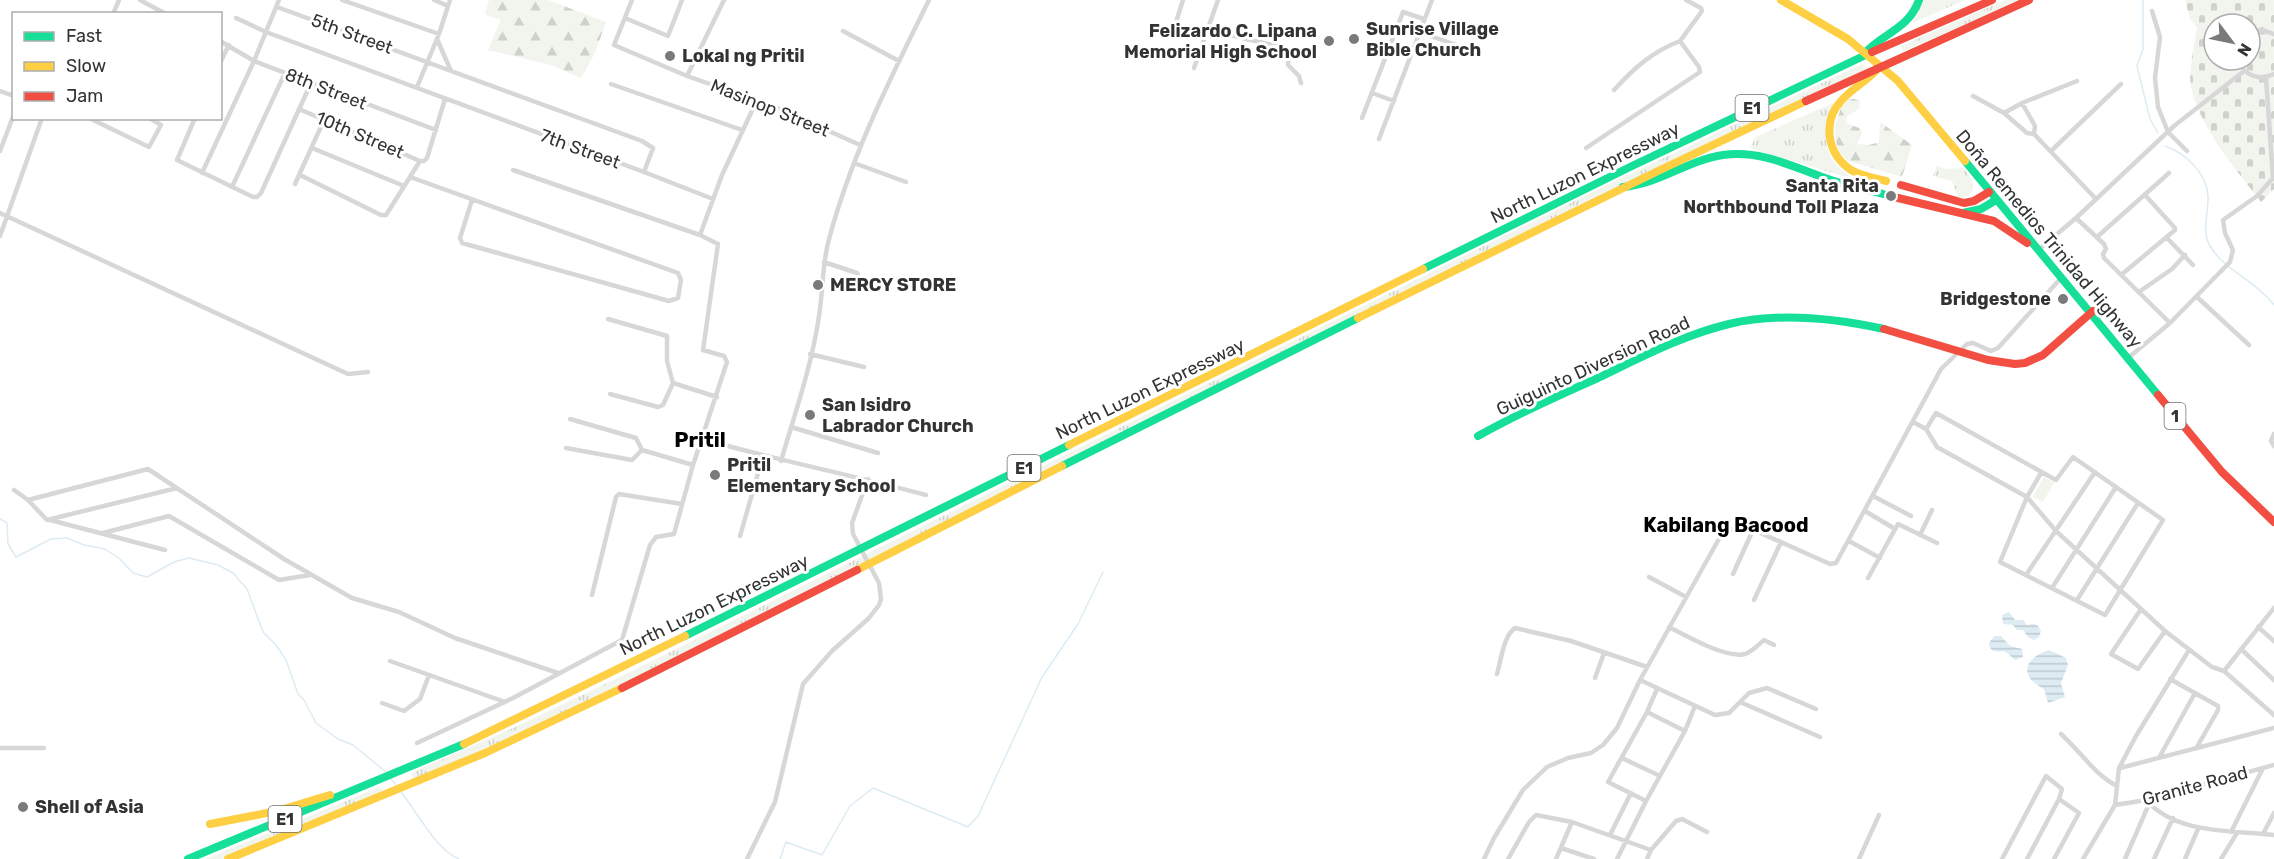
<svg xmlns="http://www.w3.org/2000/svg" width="2274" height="859" font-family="Rubik,sans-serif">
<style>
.grass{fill:url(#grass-tufts)}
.forest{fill:url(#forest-firs)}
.cemetery{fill:url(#cemetery-stones);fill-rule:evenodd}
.pitch{fill:#f1f5ed}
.water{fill:url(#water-rules)}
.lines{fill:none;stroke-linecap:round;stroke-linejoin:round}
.stream{stroke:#ddebf3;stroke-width:1.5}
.street{stroke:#d7d7d7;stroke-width:4.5}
.fast{stroke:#16e098;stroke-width:8}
.slow{stroke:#ffcf43;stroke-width:8}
.jam{stroke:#f24e42;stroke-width:8}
.poi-dot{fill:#7a7a7a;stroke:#fff;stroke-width:2}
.labels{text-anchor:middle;stroke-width:6;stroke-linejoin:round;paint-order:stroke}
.shield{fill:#fff;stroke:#707070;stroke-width:1.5}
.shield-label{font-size:16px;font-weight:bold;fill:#333}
.poi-label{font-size:18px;font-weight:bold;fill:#333;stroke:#fff;text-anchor:start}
.street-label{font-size:18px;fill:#333;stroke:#fff}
.neighbourhood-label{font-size:20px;font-weight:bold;fill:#000;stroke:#fff}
.quarter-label{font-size:21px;font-weight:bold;fill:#000;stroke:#fff}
</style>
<defs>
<pattern id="grass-tufts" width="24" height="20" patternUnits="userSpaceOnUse" patternTransform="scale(1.5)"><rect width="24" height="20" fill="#f1f5ed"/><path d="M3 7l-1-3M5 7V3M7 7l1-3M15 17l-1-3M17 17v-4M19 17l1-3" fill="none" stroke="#cfd2cc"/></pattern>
<pattern id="forest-firs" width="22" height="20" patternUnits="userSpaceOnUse" patternTransform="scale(1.5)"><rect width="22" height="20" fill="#f1f5ed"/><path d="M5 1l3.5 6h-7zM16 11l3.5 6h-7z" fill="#cfd2cc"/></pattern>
<pattern id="cemetery-stones" width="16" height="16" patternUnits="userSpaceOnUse" patternTransform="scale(1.5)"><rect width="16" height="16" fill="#f1f5ed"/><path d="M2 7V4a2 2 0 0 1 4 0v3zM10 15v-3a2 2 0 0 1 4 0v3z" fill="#cfd2cc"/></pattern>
<pattern id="water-rules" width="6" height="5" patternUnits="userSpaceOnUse" patternTransform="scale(1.5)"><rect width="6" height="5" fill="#ddebf3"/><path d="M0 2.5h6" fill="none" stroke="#becad1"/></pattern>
</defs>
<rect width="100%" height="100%" fill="#fff"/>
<path class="grass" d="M 1921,0 L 1965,0 L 1912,23 Z
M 2005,0 L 2022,0 L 1903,51 L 1901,46 Z
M 1862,64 L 1867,69 L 629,680 L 525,731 L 414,779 L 411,773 L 522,724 L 628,673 L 1588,194 Z
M 1833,103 C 1826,125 1821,144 1835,164 C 1840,170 1849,174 1853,179 L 1750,148 L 1756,137 Z
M 1937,166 L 1945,169 L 1963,168 C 1972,178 1980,190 1964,198 L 1958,197 L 1952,181 L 1933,176 Z
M 380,787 L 383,792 L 222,859 L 205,859 Z"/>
<path class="forest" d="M 489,0 L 548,0 L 606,22 L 595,53 L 581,78 L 551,65 L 488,50 L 501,20 L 485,14 Z
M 1848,99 L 1855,99 L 1860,101 L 1859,109 L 1847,116 L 1846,123 L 1859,128 L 1862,133 L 1857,144 L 1869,145 L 1879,142 L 1880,122 L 1912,145 L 1902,177 L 1848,161 L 1838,151 L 1834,129 L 1841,108 Z"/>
<path class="cemetery" d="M 2185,0 L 2274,0 L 2274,189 L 2261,202 C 2236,169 2200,128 2191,87 C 2188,75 2195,41 2197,27 L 2190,19 ZM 2214,24 L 2250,24 L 2250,60 L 2214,60 Z"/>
<path class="pitch" d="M 2044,477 L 2054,483 L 2043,502 L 2033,497 Z"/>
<path class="water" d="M 2009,612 L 2015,620 L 2023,620 L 2027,625 L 2034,624 L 2038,626 L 2041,631 L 2039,637 L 2034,640 L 2028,637 L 2023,630 L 2017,630 L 2013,625 L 2003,624 L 2002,615 Z
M 1994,636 L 2001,636 L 2010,646 L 2022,649 L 2023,657 L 2015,660 L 2006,652 C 1999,651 1990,654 1989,643 Z
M 2049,650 L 2066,658 L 2068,665 L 2061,683 L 2065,697 L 2048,703 L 2044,689 C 2018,676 2024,658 2049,650 Z"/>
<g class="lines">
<path class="stream" d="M 2143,0 L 2143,49 L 2137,66 L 2150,119 L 2158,133
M 2165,146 C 2185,153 2207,173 2208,196 C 2209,211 2201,232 2210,246 C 2225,271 2255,280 2274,305
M 0,519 L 7,523 L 8,544 L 16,557 L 51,539 L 67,538 L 84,545 L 105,549 L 120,559 L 133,573 L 147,577 L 174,562 L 189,558 L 218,565 L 233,573 L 247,589 L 263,632 L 276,645 L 286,660 L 298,694 L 304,700 L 316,723 L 338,739 L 353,745 L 386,772
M 390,778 L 397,786
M 401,792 C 417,812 437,851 459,859
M 780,859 L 786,842 L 822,855 L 850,806 L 873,788 L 968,827 L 978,816 L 1042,677 L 1078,624 L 1103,572"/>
<path class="street" d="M 140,0 L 166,14
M 342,0 L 439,34
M 434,0 L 448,6
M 632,0 L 614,45 L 687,76 L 773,106 L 860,145
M 2152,11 L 2160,37 L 2155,78 L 2158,107 L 2168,132 L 2187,151
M 113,14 L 119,0
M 236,18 L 266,32 L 644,172 L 653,148 L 642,141 L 277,7
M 625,18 L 668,36 L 682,0
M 1177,19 L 1183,0
M 1208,30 L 1303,52
M 843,31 L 899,61
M 1419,32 L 1462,47
M 2250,33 L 2262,30 L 2274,34
M 437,39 L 451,71
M 220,41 L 254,61 L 436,130
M 1289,49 L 1288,65 L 1299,76 L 1301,83
M 2238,60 C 2244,76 2259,81 2274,74
M 220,63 L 229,45
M 1194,68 L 1218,0
M 687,76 L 724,0
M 2266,78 L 2273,178
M 611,84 L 742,130
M 417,87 L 439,34 L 450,0
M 1614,90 C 1634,68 1652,52 1680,41
M 0,91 L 14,96
M 1372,93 L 1394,101
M 1973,96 L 2004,113 L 2027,133 L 2034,134 L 2096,199
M 2022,103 L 2035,126 L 2034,134
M 299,109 L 420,161
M 2004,113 L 2022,103 L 2077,81
M 89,118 L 149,147 L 161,125 L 149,118
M 195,118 L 177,160 L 253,197 L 257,197 L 261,193 L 311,83
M 1362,118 L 1403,12 L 1424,19
M 1379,139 L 1432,0
M 312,148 L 404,186
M 1586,148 L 1700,72 L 1699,67 L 1680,41 L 1702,11 L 1701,8 L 1686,0
M 0,151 L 14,114
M 2051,151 L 2121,84
M 420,161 L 424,161 L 427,158 L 445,99
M 854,163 L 906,182
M 644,172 L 713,199
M 202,173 L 254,61 L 279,0
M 300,175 L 381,215 L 386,215 L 420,161
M 410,177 L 678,273 L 681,280 L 678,298 L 669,301 L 462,243 L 460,238 L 472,200
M 295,184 L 324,120
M 232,187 L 285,73
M 0,213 L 348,374 L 368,372
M 2076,218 L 2104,244 L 2106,249 L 2103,254 L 2104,258 L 2170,323
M 700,235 L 722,175 L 757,100
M 0,236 L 42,118
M 2097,237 L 2169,173
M 2167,238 L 2193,265
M 2037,251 L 2076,218 L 2174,126 L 2244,71
M 824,262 L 857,273 L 861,281 L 888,284
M 2121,275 L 2175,230 L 2175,228 L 2145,195
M 2139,292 L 2172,269 L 2185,255
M 2197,297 L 2249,345
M 608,319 L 667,336 L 667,361 L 673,383 L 717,397
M 810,354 L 864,367
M 2128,358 L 2170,323 L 2230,262 L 2233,250 L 2225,233 L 2223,220 L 2257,196 L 2274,177
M 610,394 L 658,407 L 663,405 L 673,383
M 570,419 L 636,438 L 642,450 L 693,465
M 1913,422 L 1926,429 L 1937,447 L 2027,497 L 2056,531 L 2165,631 L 2212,667 L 2224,671 L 2274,715
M 791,427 L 878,453
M 1926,429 L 1936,413 L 2056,480 L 2073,457 L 2163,520 L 2105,615 L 2000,562 L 2027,497 L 2041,473
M 2274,434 L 2271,441 L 2274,446
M 702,439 C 776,460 852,475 926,495
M 566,448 L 632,460 L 642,450
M 781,461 C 795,413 812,365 819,316 C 823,291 822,268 828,243 C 850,158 890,79 929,0
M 14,490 L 28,500 L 47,520 L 177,488
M 1873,496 L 1911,516
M 28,500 L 148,469 L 284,559 L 352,598 L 399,612 L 455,638 L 558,673
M 1865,511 L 1895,529
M 50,520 L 165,550
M 103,533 L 169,516 L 279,580 L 310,575
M 1920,535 L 1932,510
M 740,536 L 763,456
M 1849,541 L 1880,558
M 1733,574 L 1753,530
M 2026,575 L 2095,472
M 1649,577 L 1686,597
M 1868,578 L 1898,524 L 1937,543
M 2052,588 L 2116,487
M 592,595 L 616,497 L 619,494 L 682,504
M 1754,600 L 1781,542
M 2077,600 L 2138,503
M 2141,609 L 2111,654 L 2138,669 L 2165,631
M 1669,627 C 1686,636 1727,659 1745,654 C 1753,651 1758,645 1764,640 L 1774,645
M 2258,627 L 2274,641
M 2241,649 L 2274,680
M 390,661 L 505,702
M 2224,671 L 2274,608
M 1497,674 C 1501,660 1504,635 1515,628 L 1571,641 L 1647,667
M 1595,678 L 1604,653
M 2170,679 L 2218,706 L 2218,710 L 2197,747
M 1640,680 L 1715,715 L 1729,713 L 1749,693 L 1767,688 L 1816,709
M 1740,702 L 1820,737
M 382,703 L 404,711 L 420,699 L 429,675
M 1647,712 L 1685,731
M 2061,734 C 2080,751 2094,774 2117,786
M 417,743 L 513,698 L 622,640 L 650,545 L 656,537 L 674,534 L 693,465 L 727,362 L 724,356 L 703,350 L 718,244 L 700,235 L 513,170
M 0,748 L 44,748
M 2160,756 L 2195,693
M 1622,758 L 1660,776
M 2120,768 L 2274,728
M 2146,800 C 2177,835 2233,830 2274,835
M 1646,801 L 1608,782 L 1647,712 L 1657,689
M 2115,805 L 2146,800 L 2274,765
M 2231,832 L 2263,768
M 2263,834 L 2274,813
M 1610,835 L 1631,793
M 1561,848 L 1594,859
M 747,859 L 775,802 L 803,684 L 832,651 L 869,618 L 879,605 L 881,599 L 879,583 L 853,534 L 852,523 L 868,479
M 1484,859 L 1494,838 L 1523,790 L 1547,767 L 1568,758 L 1591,753 L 1603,745 L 1617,728 L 1640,680 L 1720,537 L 1732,529 L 1747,527 L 1830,564 L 1836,563 L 1941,369 L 1967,344 L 1973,343 L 1991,351 L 1998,348 L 2061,278
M 1508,859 L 1529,822 L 1536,815 L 1572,822 L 1651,850
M 1556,859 L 1572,822
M 1617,859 L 1646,801 L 1685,731 L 1695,706
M 1647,859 L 1651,850 L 1676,821 L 1682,819 L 1707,832
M 1859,859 L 1879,815
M 2002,859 L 2046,776 L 2062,789 L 2059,799 L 2079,813 L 2054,859
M 2027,859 L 2059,799
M 2083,859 L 2115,805 L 2119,768 L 2136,736 L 2189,650
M 2125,859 L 2149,804
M 2154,859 L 2173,818
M 2185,859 L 2198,829
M 2221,859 L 2237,833"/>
<path class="fast" d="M 1864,54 C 1884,32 1908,30 1919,0
M 1965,161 L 2158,395
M 1623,187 C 1659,184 1688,160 1723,155 C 1761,150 1791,166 1825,178 C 1844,185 1864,189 1883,194
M 1963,213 L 1981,209 L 1996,200
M 1423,269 L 1632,166 L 1872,52
M 1478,436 C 1517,414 1557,396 1598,378 C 1640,358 1683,335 1729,324 C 1779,312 1834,318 1884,329
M 1062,466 L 1358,318
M 685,636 L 1069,445
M 188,859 L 464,744"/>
<path class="slow" d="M 1781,0 L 1848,39 L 1898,81 L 1965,161
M 1879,67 C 1868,81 1852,88 1841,101 C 1822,122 1827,154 1851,170 C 1861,176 1874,178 1886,181
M 1358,318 L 1660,170 L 1806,101
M 1069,445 L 1423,269
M 857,570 L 1062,466
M 464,744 L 685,636
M 210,824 L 277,811 L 330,795
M 228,859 L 485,753 L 622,688"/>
<path class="jam" d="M 1872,52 L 1992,0
M 1806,101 L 2029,0
M 1901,185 L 1964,203 L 1974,201 L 1989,192
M 1898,198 L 1994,221 L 2027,243
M 1884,329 L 1988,360 L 2015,364 L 2025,363 L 2043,355 L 2093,311
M 2158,395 L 2222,472 L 2274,522
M 622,688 L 857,570"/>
</g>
<g class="poi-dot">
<circle cx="1354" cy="39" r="6"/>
<circle cx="1329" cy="41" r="6"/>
<circle cx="670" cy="56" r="6"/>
<circle cx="1891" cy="196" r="6"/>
<circle cx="818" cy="285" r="6"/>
<circle cx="2063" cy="299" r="6"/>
<circle cx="810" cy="415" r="6"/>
<circle cx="715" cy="475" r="6"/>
<circle cx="23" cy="807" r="6"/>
</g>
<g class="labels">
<g class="shield">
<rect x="1735.5" y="95" width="33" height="26" rx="4.5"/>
<rect x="2164.5" y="403" width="21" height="26" rx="4.5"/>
<rect x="1007.5" y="455" width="33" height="26" rx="4.5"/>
<rect x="268.5" y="806" width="33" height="26" rx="4.5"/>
</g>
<g class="shield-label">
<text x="1752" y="114">E1</text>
<text x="2175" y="422">1</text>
<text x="1024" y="474">E1</text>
<text x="285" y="825">E1</text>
</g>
<g class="poi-label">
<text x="1366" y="35">Sunrise Village<tspan x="1366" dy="21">Bible Church</tspan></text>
<text x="1317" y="37" text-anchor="end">Felizardo C. Lipana<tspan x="1317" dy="21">Memorial High School</tspan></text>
<text x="682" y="62">Lokal ng Pritil</text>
<text x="1879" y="192" text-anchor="end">Santa Rita<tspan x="1879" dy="21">Northbound Toll Plaza</tspan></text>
<text x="830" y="291">MERCY STORE</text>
<text x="2051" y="305" text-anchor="end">Bridgestone</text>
<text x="822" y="411">San Isidro<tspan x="822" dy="21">Labrador Church</tspan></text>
<text x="727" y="471">Pritil<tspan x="727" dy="21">Elementary School</tspan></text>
<text x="35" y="813">Shell of Asia</text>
</g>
<g class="street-label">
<text transform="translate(352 34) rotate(20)" y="6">5th Street</text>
<text transform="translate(326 89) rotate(21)" y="6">8th Street</text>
<text transform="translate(770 108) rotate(22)" y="6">Masinop Street</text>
<text transform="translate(360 135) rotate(23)" y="6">10th Street</text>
<text transform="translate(580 149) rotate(20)" y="6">7th Street</text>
<text transform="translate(1585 173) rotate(-26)" y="6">North Luzon Expressway</text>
<text transform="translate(2049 239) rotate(50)" y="6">Doña Remedios Trinidad Highway</text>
<text transform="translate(1593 366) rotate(-25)" y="6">Guiguinto Diversion Road</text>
<text transform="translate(1150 389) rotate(-26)" y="6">North Luzon Expressway</text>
<text transform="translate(714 605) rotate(-26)" y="6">North Luzon Expressway</text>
<text transform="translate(2195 786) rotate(-15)" y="6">Granite Road</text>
</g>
<g class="neighbourhood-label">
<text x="1726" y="532">Kabilang Bacood</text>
</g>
<g class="quarter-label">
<text x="700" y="447">Pritil</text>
</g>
</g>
<rect x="12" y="12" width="210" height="108" fill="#ffffff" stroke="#adadad" stroke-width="1.5"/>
<rect x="24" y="32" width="30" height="9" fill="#16e098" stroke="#adadad" stroke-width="1.5"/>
<text x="66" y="42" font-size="18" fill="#333333">Fast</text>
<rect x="24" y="62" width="30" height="9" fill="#ffcf43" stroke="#adadad" stroke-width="1.5"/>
<text x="66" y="72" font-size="18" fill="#333333">Slow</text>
<rect x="24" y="92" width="30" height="9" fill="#f24e42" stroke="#adadad" stroke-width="1.5"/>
<text x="66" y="102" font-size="18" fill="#333333">Jam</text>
<g transform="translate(2232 42) rotate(122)"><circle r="28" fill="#ffffff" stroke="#adadad" stroke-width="1.5"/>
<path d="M0-4.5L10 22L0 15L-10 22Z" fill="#7a7a7a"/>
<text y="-9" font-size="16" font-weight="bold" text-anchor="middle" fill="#333333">N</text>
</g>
</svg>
